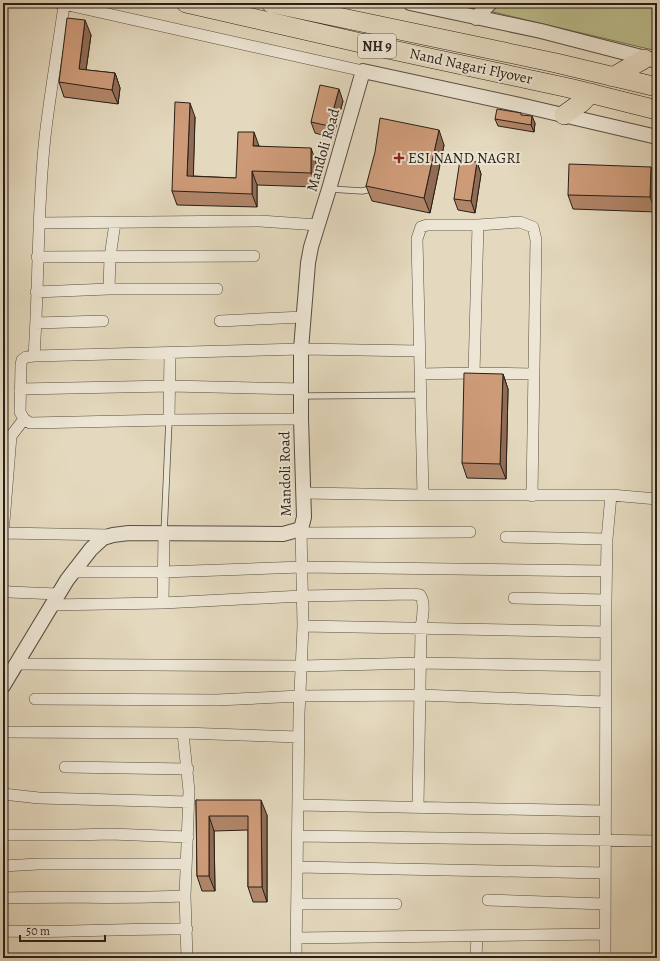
<svg xmlns="http://www.w3.org/2000/svg" width="660" height="961" font-family="Alegreya,serif">
<style>
.green{fill:#bbbd8d;stroke:#726e52}
.lines{fill:none;stroke-linecap:round;stroke-linejoin:round}
.service-casing{stroke:#584e41;stroke-width:7}
.minor-casing{stroke:#584e41;stroke-width:12}
.tertiary-casing{stroke:#584e41;stroke-width:16}
.trunk-casing{stroke:#291f17;stroke-width:20}
.service{stroke:#ede6d5;stroke-width:5.5}
.minor{stroke:#ede6d5;stroke-width:11}
.tertiary{stroke:#ede6d5;stroke-width:14}
.trunk{stroke:#e4d9be;stroke-width:19}
.wall{fill:#b18568;stroke:#291f17}
.shaded-wall{fill:#906c55;stroke:#291f17}
.building{fill:#ce9b79;stroke:#291f17}
.poi-dot{fill:#8f2418;stroke:#ede6d5;stroke-width:1.5}
.labels{text-anchor:middle;stroke-width:4;stroke-linejoin:round;paint-order:stroke}
.shield{fill:#ede6d5;stroke:#645b50;stroke-width:1}
.shield-label{font-size:14px;font-weight:bold;fill:#291f17}
.street-label{font-size:15px;fill:#291f17;stroke:#ede6d5}
.poi-label{font-size:15px;fill:#291f17;stroke:#ede6d5;text-anchor:start}
</style>
<rect width="100%" height="100%" fill="#e4d9be"/>
<filter id="stains"><feTurbulence type="fractalNoise" baseFrequency=".005" numOctaves="4"/><feColorMatrix values="0 0 0 0 .2 0 0 0 0 .09 0 0 0 0 .02 0 0 0 .5 -.17"/></filter>
<radialGradient id="worn" r=".72"><stop offset=".6" stop-color="#630" stop-opacity="0"/><stop offset="1" stop-color="#630" stop-opacity=".3"/></radialGradient>
<path class="green" d="M 443,3 L 657,3 L 657,51 L 493,12 Z"/>
<g class="lines">
<defs>
<path id="service" d="M 330,189 L 362,191 L 367,190 L 371,184
M 302,396 L 421,395
M 164,533 L 169,420"/>
<path id="minor" d="M 59,3 L 363,71
M 64,5 C 58,49 50,93 45,137 C 37,210 39,283 34,356 L 301,349 L 420,351
M 39,223 L 260,221 L 318,225
M 37,257 L 254,256
M 109,289 L 110,257 L 115,223
M 36,292 L 109,289 L 217,289
M 220,321 L 303,317
M 36,323 L 103,321
M 34,356 L 26,357 L 22,360 L 21,365 L 20,412 L 24,419 L 30,423 L 169,420 L 301,419
M 474,373 L 478,225
M 420,374 L 474,373 L 533,374
M 20,389 L 170,386 L 302,389
M 169,420 L 170,353
M 303,493 L 423,495 L 611,495 L 657,499
M 423,495 L 417,239 L 421,227 L 427,225 L 478,225 L 520,222 L 533,227 L 536,240 L 532,496
M 3,533 L 111,535
M 302,533 L 470,532
M 3,534 L 11,436 L 24,419
M 506,537 L 607,539
M 73,572 L 163,572 L 302,567 L 606,571
M 3,590 L 9,592 L 58,594
M 514,598 L 606,600
M 163,603 L 164,533
M 51,605 L 163,603 L 302,596 L 413,594 L 420,595 C 426,603 422,619 421,628 L 418,807
M 303,626 L 606,632
M 15,664 L 302,666 L 420,663 L 605,666
M 35,699 L 217,700 L 300,696 L 420,695 L 605,702
M 3,732 L 183,733 L 299,737
M 183,733 L 189,791 L 185,896 L 187,958
M 65,767 L 188,769
M 3,794 L 39,798 L 189,802
M 298,805 L 605,811
M 3,835 L 75,835 L 110,834 L 188,837
M 298,836 L 657,841
M 3,866 L 38,864 L 186,864
M 297,867 L 605,873
M 3,898 C 64,896 125,899 185,896
M 488,900 L 605,904
M 297,904 L 396,904
M 3,931 C 64,933 126,928 187,929
M 296,938 L 605,934
M 296,958 L 299,714 L 303,626 L 301,529
M 476,958 L 477,936
M 605,958 L 606,600 L 607,539 L 611,495"/>
<path id="tertiary" d="M 410,3 L 541,31 L 657,61
M 476,18 L 490,3
M 3,686 L 67,580 L 91,549 L 103,538 L 113,535 L 129,533 L 283,534 L 301,529 L 304,517 L 301,419 L 301,349 L 308,263 L 311,247 L 329,189 L 363,71 L 520,105 L 657,137"/>
<path id="trunk" d="M 186,3 L 374,46 L 569,88 L 657,110
M 271,3 L 556,63 L 657,87
M 613,77 L 644,59
M 564,115 L 581,103 L 591,93"/>
</defs>
<use href="#service" class="service-casing"/>
<use href="#minor" class="minor-casing"/>
<use href="#tertiary" class="tertiary-casing"/>
<use href="#trunk" class="trunk-casing"/>
<use href="#service" class="service"/>
<use href="#minor" class="minor"/>
<use href="#tertiary" class="tertiary"/>
<use href="#trunk" class="trunk"/>
</g>
<path class="wall" d="M 91,35 L 86,70 L 115,73 L 120,88 L 118,104 L 64,97 L 59,82 Z
M 343,101 L 333,138 L 315,133 L 311,122 Z
M 522,115 L 535,123 L 534,132 L 498,126 L 495,119 Z
M 195,117 L 193,176 L 236,178 L 259,146 L 316,162 L 316,187 L 257,185 L 257,207 L 177,205 L 172,191 Z
M 444,145 L 430,213 L 372,201 L 366,186 Z
M 477,162 L 481,174 L 475,213 L 458,210 L 454,199 Z
M 651,167 L 657,182 L 656,212 L 573,209 L 568,195 Z
M 503,374 L 508,389 L 506,479 L 467,478 L 462,463 Z
M 196,800 L 267,815 L 267,902 L 253,902 L 248,887 L 248,830 L 214,831 L 215,891 L 202,891 L 197,876 Z"/>
<path class="shaded-wall" d="M 85,20 L 91,35 L 84,84 L 79,69 Z
M 115,73 L 120,88 L 118,104 L 112,90 Z
M 339,89 L 343,101 L 333,138 L 329,126 Z
M 190,103 L 195,117 L 193,190 L 187,176 Z
M 532,116 L 535,123 L 534,132 L 531,125 Z
M 439,130 L 444,145 L 430,213 L 424,198 Z
M 254,132 L 259,146 L 253,146 Z
M 311,148 L 316,162 L 316,187 L 311,173 Z
M 477,162 L 481,174 L 475,213 L 471,201 Z
M 651,167 L 657,182 L 656,212 L 650,197 Z
M 252,171 L 257,185 L 257,207 L 252,194 Z
M 503,374 L 508,389 L 506,479 L 500,464 Z
M 261,800 L 267,815 L 267,902 L 262,887 Z
M 209,816 L 214,831 L 215,891 L 209,876 Z"/>
<path class="building" d="M 67,18 L 85,20 L 79,69 L 115,73 L 112,90 L 59,82 Z
M 320,85 L 339,89 L 329,126 L 311,122 Z
M 175,102 L 190,103 L 187,176 L 236,178 L 238,132 L 254,132 L 253,146 L 311,148 L 311,173 L 252,171 L 252,194 L 172,191 Z
M 497,109 L 521,113 L 521,115 L 532,116 L 531,125 L 495,119 Z
M 380,118 L 439,130 L 424,198 L 366,186 L 375,152 Z
M 460,160 L 477,162 L 471,201 L 454,199 Z
M 569,164 L 651,167 L 650,197 L 568,195 Z
M 464,373 L 503,374 L 500,464 L 462,463 Z
M 196,800 L 261,800 L 262,887 L 248,887 L 248,816 L 209,816 L 209,876 L 197,876 Z"/>
<path class="poi-dot" d="M397 152h4v4h4v4h-4v4h-4v-4h-4v-4h4z"/>
<g class="labels">
<rect class="shield" x="358" y="34" width="38" height="24" rx="3"/>
<g class="shield-label">
<text x="377" y="51">NH 9</text>
</g>
<g class="street-label">
<text transform="translate(471 66) rotate(12)" y="5">Nand Nagari Flyover</text>
<text transform="translate(323 150) rotate(-74)" y="5">Mandoli Road</text>
<text transform="translate(285 474) rotate(-91)" y="5">Mandoli Road</text>
</g>
<g class="poi-label">
<text x="408" y="163">ESI NAND NAGRI</text>
</g>
</g>
<rect width="660" height="961" fill="none" stroke="#e4d9be" stroke-width="16"/>
<rect x="4" y="4" width="652" height="953" fill="none" stroke="#291f17" stroke-width="2"/>
<rect x="8" y="8" width="644" height="945" fill="none" stroke="#291f17"/>
<path d="M20 935v6h85v-6" fill="none" stroke="#291f17" stroke-width="2"/>
<text x="26" y="935" font-size="12" fill="#291f17" stroke="#ede6d5" stroke-width="3" paint-order="stroke">50 m</text>
<rect width="100%" height="100%" filter="url(#stains)"/>
<rect width="100%" height="100%" fill="url(#worn)"/>
</svg>
